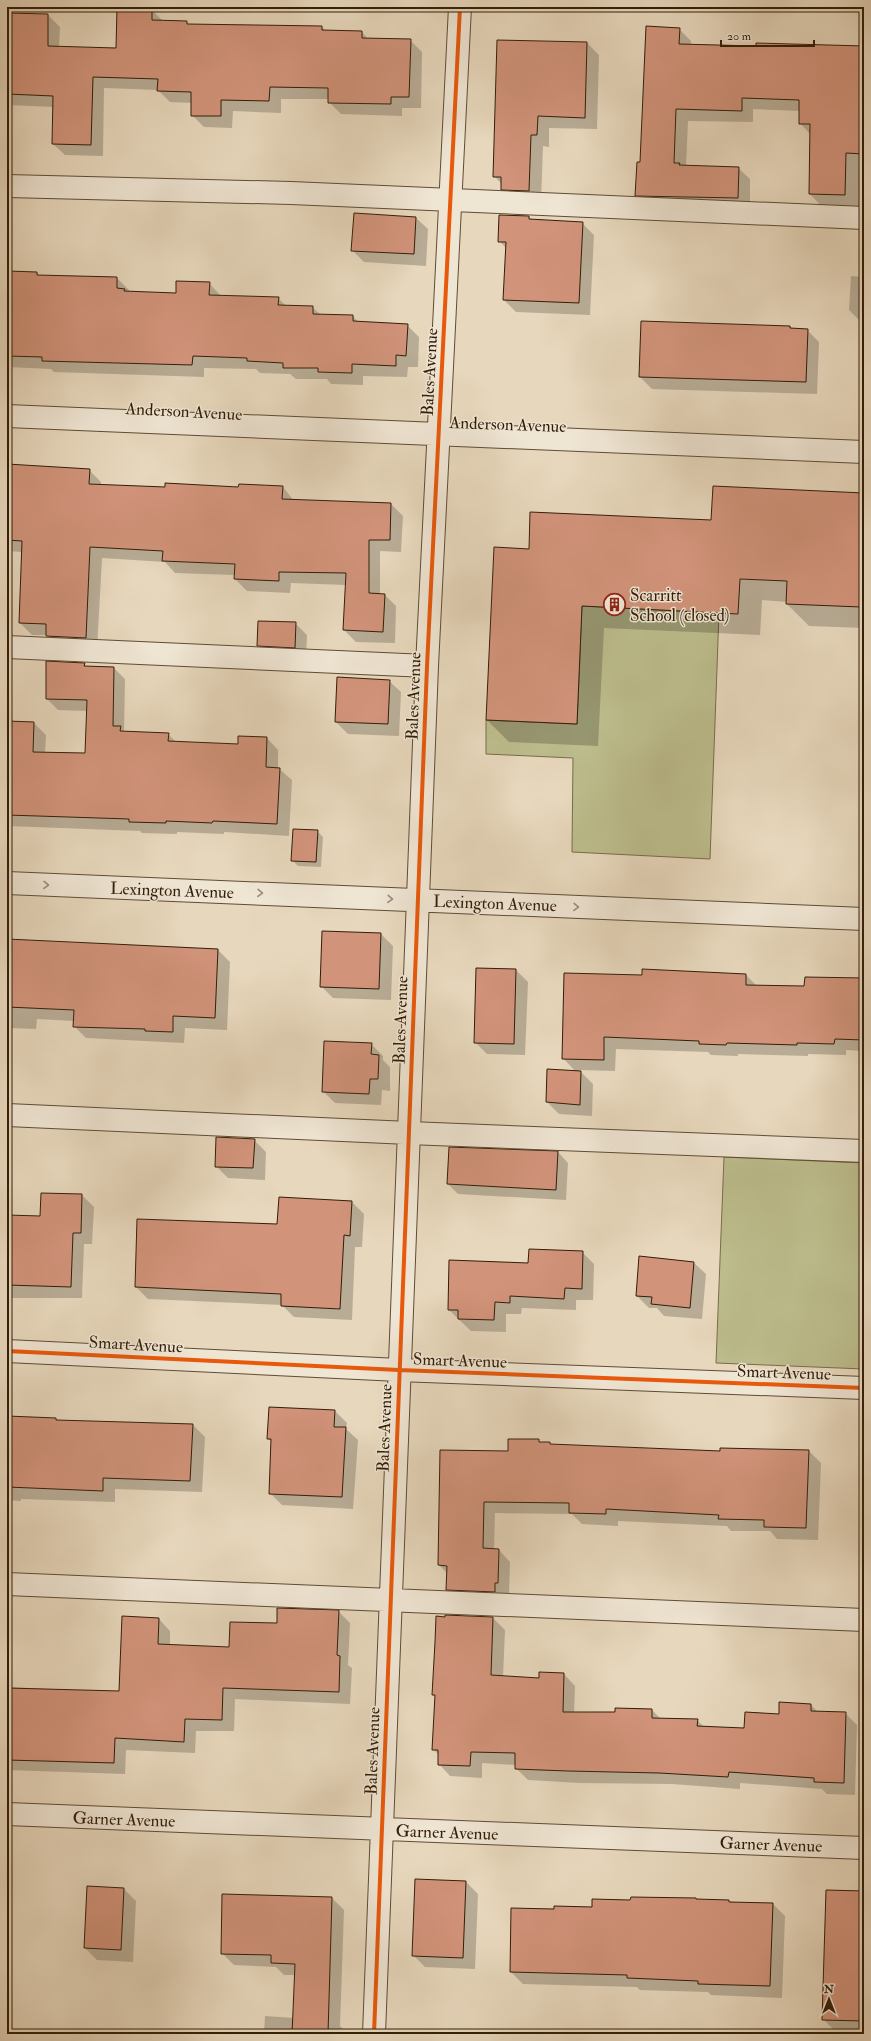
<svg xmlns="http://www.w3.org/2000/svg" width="871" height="2041" font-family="'IM FELL Double Pica',serif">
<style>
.green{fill:#bcbc8c;stroke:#776d4a}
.shadow{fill:#0003}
.building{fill:#d1937a;stroke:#321e08}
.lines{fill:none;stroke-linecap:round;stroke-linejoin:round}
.minor-casing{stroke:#5f4c35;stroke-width:24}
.minor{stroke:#efe5d3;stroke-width:22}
.cycleway-casing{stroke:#efe5d3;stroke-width:6}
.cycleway{stroke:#e8590c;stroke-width:4}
.oneway{stroke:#9a8b78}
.labels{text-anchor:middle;stroke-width:3;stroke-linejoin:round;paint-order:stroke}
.street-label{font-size:17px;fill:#321e08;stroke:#efe5d3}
.poi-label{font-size:17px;fill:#321e08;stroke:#efe5d3;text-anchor:start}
</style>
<rect width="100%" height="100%" fill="#e7d7bc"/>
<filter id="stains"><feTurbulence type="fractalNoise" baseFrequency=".005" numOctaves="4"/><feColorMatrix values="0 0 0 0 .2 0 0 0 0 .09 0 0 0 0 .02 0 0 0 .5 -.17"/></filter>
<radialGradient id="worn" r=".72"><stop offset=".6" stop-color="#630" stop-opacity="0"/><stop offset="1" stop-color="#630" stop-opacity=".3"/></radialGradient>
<path class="green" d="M 582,606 L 719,613 L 710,859 L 572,852 L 573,758 L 486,754 L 486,720 L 577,724 Z
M 724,1157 L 864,1163 L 864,1369 L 716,1363 Z"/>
<path class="shadow" d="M 152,10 L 163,21 L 186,22 L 189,25 L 322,27 L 326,32 L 362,32 L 368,39 L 410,40 L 422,52 L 421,108 L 402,108 L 402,116 L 341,114 L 329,102 L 329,99 L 281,99 L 281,113 L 233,111 L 232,128 L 204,127 L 192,115 L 192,103 L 170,102 L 158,90 L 104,88 L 103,156 L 65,155 L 53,144 L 54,107 L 7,105 L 7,14 L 48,15 L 60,27 L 59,48 L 117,49 Z
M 679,29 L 691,41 L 691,46 L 864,73 L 864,206 L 821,206 L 810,194 L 810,134 L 800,123 L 800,111 L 753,109 L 753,122 L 688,121 L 686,166 L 738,168 L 750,179 L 750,210 L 648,207 L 636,195 L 641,163 Z
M 587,43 L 599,55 L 597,129 L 549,128 L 549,147 L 543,146 L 541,202 L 514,201 L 502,189 L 502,184 L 494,176 Z
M 528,217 L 532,220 L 582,223 L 594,235 L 590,315 L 516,312 L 504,300 L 507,249 L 499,241 Z
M 416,218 L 428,229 L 426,266 L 364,262 L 352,250 Z
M 7,272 L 37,273 L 40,276 L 117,278 L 129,290 L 129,293 L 177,295 L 209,283 L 221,296 L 278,298 L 286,306 L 312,307 L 321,315 L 353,316 L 359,323 L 407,325 L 419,337 L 418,367 L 408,367 L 407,377 L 363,376 L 363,385 L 331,384 L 327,379 L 296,379 L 290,374 L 260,373 L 256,369 L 204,368 L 204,377 L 54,372 L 51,369 L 7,367 Z
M 851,276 L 864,277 L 864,322 L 861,322 L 849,310 Z
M 790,326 L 792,329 L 807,330 L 819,342 L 817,394 L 652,389 L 640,377 Z
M 7,466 L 89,470 L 101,482 L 101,486 L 166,488 L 283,487 L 294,501 L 391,504 L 403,516 L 401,552 L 380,551 L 380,594 L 385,595 L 396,606 L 395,643 L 356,642 L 344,630 L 346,585 L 291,583 L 290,593 L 247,591 L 235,579 L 235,575 L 175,573 L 165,562 L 102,558 L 97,650 L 59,648 L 47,635 L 32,635 L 20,623 L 22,552 L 7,551 Z
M 864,494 L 864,628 L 809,626 L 787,604 L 787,602 L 762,600 L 760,635 L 604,628 L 598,746 L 509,742 L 487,720 L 530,550 L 712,521 Z
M 295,623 L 307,635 L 306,659 L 270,657 L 258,645 Z
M 84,664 L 87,667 L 114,668 L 125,679 L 124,731 L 168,734 L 176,742 L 239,745 L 267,738 L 278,750 L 278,768 L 292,780 L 289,836 L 224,832 L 224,834 L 177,832 L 177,834 L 142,833 L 140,831 L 7,826 L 7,722 L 34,723 L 46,735 L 45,753 L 86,755 L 87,711 L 58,710 L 47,699 Z
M 389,681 L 401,692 L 399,736 L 348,734 L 336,722 Z
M 317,831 L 323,837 L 321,867 L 298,866 L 292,860 Z
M 381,934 L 393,946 L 391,1000 L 333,998 L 321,986 Z
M 7,941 L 218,950 L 230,962 L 227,1030 L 185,1028 L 184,1043 L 86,1038 L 74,1026 L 74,1021 L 37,1019 L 36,1029 L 10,1028 L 7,1025 Z
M 516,970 L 528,982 L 525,1055 L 487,1054 L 475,1042 Z
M 746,975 L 757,986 L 805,987 L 864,979 L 864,1051 L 846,1050 L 846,1055 L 808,1054 L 808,1056 L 738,1054 L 738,1056 L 711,1055 L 708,1052 L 616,1049 L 615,1071 L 579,1070 L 593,1084 L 592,1116 L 559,1114 L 547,1102 L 576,1072 L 563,1058 L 643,976 Z
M 371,1044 L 383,1056 L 383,1060 L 390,1067 L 390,1091 L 382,1090 L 381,1105 L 335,1103 L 323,1091 Z
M 254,1140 L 266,1152 L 265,1180 L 228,1178 L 216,1166 Z
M 558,1152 L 568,1163 L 566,1200 L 458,1194 L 448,1184 Z
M 82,1195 L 94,1207 L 92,1244 L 84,1244 L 82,1298 L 7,1298 L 7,1216 L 41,1217 Z
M 280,1198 L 352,1202 L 364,1214 L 362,1247 L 355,1247 L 352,1320 L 294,1317 L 282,1305 L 148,1299 L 136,1287 L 278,1225 Z
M 582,1252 L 594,1264 L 593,1300 L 576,1300 L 576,1310 L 522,1308 L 521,1314 L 506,1314 L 506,1332 L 471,1331 L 449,1310 L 450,1261 L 529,1264 Z
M 694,1263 L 706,1274 L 702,1319 L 664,1316 L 657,1308 L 649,1308 L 637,1296 Z
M 335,1411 L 347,1423 L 346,1429 L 358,1440 L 353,1509 L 282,1505 L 270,1493 L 272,1442 L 268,1439 Z
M 7,1416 L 56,1419 L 58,1421 L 193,1425 L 205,1437 L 202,1492 L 115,1489 L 115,1502 L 21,1499 L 21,1501 L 7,1500 Z
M 538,1440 L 541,1443 L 549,1443 L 552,1445 L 721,1452 L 809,1451 L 821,1463 L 818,1540 L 777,1539 L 770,1531 L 731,1531 L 727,1526 L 618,1521 L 618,1526 L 582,1524 L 572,1514 L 495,1513 L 494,1550 L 499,1550 L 510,1562 L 509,1595 L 459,1601 L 447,1590 L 448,1574 L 439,1565 L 509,1452 Z
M 338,1611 L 350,1623 L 348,1665 L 352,1668 L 350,1704 L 235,1699 L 234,1731 L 196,1731 L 195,1753 L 126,1750 L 125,1774 L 7,1770 L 7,1687 L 120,1692 L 159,1619 L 170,1631 L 170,1646 L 230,1648 L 278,1624 Z
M 437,1617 L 493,1618 L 505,1630 L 503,1677 L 540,1679 L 564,1674 L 575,1686 L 574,1713 L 616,1713 L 652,1710 L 661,1719 L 697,1720 L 704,1727 L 745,1729 L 811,1705 L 818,1712 L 845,1713 L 857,1725 L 855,1795 L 827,1794 L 822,1789 L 740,1783 L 740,1789 L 672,1784 L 580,1783 L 528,1780 L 516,1768 L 516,1765 L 482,1763 L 482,1778 L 450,1776 L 439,1764 L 439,1755 L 433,1749 Z
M 466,1882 L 478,1894 L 475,1969 L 425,1967 L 413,1955 Z
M 124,1889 L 136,1901 L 133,1962 L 97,1960 L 85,1948 Z
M 864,1892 L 864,2032 L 835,2031 L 823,2019 Z
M 332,1898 L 344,1910 L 340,2026 L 346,2032 L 346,2034 L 264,2034 L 265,2016 L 294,2018 L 296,1975 L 284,1975 L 276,1967 L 234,1965 L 222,1953 Z
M 697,1900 L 773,1904 L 785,1916 L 782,1998 L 711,1995 L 708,1992 L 640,1990 L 637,1987 L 523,1984 L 511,1972 L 555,1910 Z"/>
<path class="building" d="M 117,8 L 152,9 L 152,20 L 187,21 L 187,24 L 322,26 L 322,30 L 362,31 L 362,38 L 411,39 L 409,97 L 391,97 L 391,104 L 328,103 L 328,88 L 270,87 L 269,101 L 221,100 L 221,116 L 191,116 L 191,92 L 157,91 L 158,79 L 93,77 L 91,145 L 52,144 L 53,96 L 7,94 L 7,13 L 48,14 L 48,46 L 116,48 Z
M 646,26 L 680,28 L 679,44 L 756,46 L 756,43 L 864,46 L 864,154 L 846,153 L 845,195 L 809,194 L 810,124 L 799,124 L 799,100 L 742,98 L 742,111 L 676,109 L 674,163 L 680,163 L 679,165 L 739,167 L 738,198 L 635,196 L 637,162 L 640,162 Z
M 497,40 L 587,42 L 585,118 L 538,116 L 537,135 L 531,135 L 529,191 L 501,190 L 501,177 L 493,177 Z
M 354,213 L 416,217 L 414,254 L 351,251 Z
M 499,215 L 529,216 L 529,219 L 583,222 L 579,303 L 503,300 L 506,242 L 498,242 Z
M 7,271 L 37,272 L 37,275 L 117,277 L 117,288 L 125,289 L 124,291 L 176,293 L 176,281 L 210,282 L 209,295 L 279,297 L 278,305 L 313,306 L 313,314 L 353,315 L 353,321 L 408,324 L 406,356 L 396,355 L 396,366 L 352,364 L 352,373 L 318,372 L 318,368 L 283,368 L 283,363 L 247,361 L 247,358 L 193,356 L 192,365 L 42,361 L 42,357 L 7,356 Z
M 641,321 L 790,326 L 790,328 L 808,329 L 806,382 L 639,377 Z
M 7,464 L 90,469 L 89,484 L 165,487 L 165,483 L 238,487 L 239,484 L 283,486 L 282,499 L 391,503 L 390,540 L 369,540 L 369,593 L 385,594 L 383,632 L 343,630 L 346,573 L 279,572 L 279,581 L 234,579 L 235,564 L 162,561 L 163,551 L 90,547 L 86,638 L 46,636 L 46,624 L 19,623 L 22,541 L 7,540 Z
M 713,486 L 864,493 L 864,587 L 862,587 L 861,607 L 786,604 L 787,581 L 740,579 L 738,614 L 582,606 L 577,724 L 486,720 L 494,547 L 529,549 L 530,512 L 711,520 Z
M 258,621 L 296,622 L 295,648 L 257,646 Z
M 46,661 L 85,663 L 84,666 L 114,667 L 113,726 L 121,726 L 120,731 L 169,733 L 168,741 L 238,744 L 238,736 L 267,737 L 266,767 L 280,768 L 277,824 L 213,821 L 212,823 L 166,821 L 166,823 L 129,822 L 129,819 L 7,815 L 7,721 L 34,722 L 33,752 L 85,753 L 87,700 L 46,699 Z
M 337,677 L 390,680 L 388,724 L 335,722 Z
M 293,829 L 318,830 L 316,862 L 291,861 Z
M 322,931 L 381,933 L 379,989 L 320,987 Z
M 7,939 L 218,949 L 215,1018 L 173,1016 L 173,1032 L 145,1031 L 145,1029 L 73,1027 L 74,1010 L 7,1007 Z
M 476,968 L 516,969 L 514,1044 L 474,1043 Z
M 642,969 L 746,974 L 746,985 L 804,986 L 805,977 L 864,978 L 864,1040 L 835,1039 L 834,1044 L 797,1043 L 797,1045 L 727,1043 L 726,1045 L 699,1044 L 699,1041 L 604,1037 L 604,1060 L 562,1059 L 564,973 L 642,975 Z
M 324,1041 L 372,1043 L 371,1054 L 379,1055 L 378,1079 L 370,1079 L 369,1094 L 322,1092 Z
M 547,1069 L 581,1071 L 580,1105 L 546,1102 Z
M 216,1137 L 255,1139 L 253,1168 L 215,1167 Z
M 449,1147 L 558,1151 L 556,1190 L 447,1184 Z
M 41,1193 L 82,1194 L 81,1233 L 73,1233 L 71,1287 L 7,1285 L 7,1215 L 40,1216 Z
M 279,1197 L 352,1201 L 350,1236 L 344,1235 L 340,1309 L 281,1306 L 281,1294 L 135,1287 L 137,1219 L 277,1224 Z
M 529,1249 L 583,1251 L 582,1289 L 565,1288 L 564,1299 L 510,1296 L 510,1303 L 495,1302 L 494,1320 L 458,1319 L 458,1310 L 448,1310 L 449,1260 L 528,1263 Z
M 639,1256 L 694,1262 L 690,1308 L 651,1304 L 652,1297 L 636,1296 Z
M 269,1407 L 335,1410 L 334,1427 L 346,1427 L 342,1497 L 269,1494 L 271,1439 L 267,1439 Z
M 7,1416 L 56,1418 L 56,1420 L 193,1424 L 190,1481 L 103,1478 L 103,1491 L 7,1487 Z
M 508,1439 L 539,1439 L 539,1442 L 550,1442 L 550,1444 L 720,1451 L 720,1448 L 809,1450 L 806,1528 L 764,1527 L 764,1520 L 718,1519 L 719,1515 L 606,1509 L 606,1514 L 569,1513 L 569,1503 L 484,1502 L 483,1548 L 499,1549 L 498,1583 L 495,1583 L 495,1592 L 446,1590 L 447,1566 L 438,1565 L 440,1450 L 508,1451 Z
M 277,1608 L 339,1610 L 337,1655 L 340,1656 L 339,1692 L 223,1688 L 222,1720 L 185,1719 L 184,1742 L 115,1738 L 114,1763 L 7,1760 L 7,1688 L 119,1691 L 122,1616 L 159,1618 L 158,1644 L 229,1647 L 230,1622 L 277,1623 Z
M 445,1615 L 493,1617 L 491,1675 L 539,1678 L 539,1672 L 564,1673 L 563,1712 L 615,1712 L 615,1708 L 652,1709 L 652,1718 L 698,1719 L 697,1726 L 744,1728 L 745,1712 L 779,1714 L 779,1702 L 811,1704 L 811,1711 L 846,1712 L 844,1783 L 814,1782 L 814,1778 L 729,1772 L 728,1777 L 659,1773 L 568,1771 L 515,1769 L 515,1753 L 471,1752 L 470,1766 L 438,1765 L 438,1750 L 432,1750 L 435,1695 L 432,1695 L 435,1642 L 436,1616 L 445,1617 Z
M 415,1879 L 466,1881 L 463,1958 L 412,1956 Z
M 87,1886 L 124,1888 L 121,1950 L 84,1948 Z
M 826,1890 L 864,1891 L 864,2021 L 822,2020 Z
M 222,1894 L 332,1897 L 328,2034 L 292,2034 L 295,1964 L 271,1963 L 271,1955 L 221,1954 Z
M 631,1897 L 696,1898 L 696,1899 L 729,1900 L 729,1902 L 773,1903 L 770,1986 L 698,1984 L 698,1981 L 627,1978 L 627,1975 L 510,1972 L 511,1908 L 554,1909 L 554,1906 L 592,1907 L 592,1899 L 630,1900 Z"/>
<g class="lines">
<defs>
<path id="minor" d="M 7,186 L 291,193 L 864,218
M 7,416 L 864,452
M 7,647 L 427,666
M 7,883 L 864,919
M 7,1115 L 409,1133 L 864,1151
M 7,1351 L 399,1370 L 864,1388
M 7,1584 L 864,1620
M 7,1814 L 864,1848
M 374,2034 L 427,666 L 460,7"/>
</defs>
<use href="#minor" class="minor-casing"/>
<use href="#minor" class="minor"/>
<defs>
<path id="cycleway" d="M 7,1351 L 399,1370 L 864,1388
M 374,2034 L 427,666 L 460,7"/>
</defs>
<use href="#cycleway" class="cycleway-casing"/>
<use href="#cycleway" class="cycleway"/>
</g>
<defs><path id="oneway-chevron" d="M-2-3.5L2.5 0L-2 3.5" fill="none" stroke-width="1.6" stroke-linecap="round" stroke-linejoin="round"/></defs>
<g class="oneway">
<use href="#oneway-chevron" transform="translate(46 885) rotate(2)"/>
<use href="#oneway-chevron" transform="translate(260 893) rotate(2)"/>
<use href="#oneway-chevron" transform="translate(390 899) rotate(3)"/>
<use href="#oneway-chevron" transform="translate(576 907) rotate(2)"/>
</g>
<defs>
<symbol id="building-ring" viewBox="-11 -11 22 22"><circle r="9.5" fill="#efe5d3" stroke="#8f2418" stroke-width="1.5"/><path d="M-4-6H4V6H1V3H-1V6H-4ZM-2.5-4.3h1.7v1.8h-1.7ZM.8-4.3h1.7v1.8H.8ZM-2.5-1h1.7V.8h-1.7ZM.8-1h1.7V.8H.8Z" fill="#8f2418"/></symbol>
</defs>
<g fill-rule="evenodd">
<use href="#building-ring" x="602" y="592" width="25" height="25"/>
</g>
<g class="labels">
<g class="street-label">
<text transform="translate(429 372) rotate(-87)" y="6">Bales Avenue</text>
<text transform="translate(184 411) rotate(3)" y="6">Anderson Avenue</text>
<text transform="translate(508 424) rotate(2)" y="6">Anderson Avenue</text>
<text transform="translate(413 696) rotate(-88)" y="6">Bales Avenue</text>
<text transform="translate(172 890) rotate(2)" y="6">Lexington Avenue</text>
<text transform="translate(495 903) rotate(2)" y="6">Lexington Avenue</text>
<text transform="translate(400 1020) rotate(-88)" y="6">Bales Avenue</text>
<text transform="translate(136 1344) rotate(3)" y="6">Smart Avenue</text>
<text transform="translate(460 1360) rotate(2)" y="6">Smart Avenue</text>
<text transform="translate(784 1372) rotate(2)" y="6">Smart Avenue</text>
<text transform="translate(384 1428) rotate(-88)" y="6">Bales Avenue</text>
<text transform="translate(372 1751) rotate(-88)" y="6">Bales Avenue</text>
<text transform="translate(124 1819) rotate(2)" y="6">Garner Avenue</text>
<text transform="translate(447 1832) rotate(2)" y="6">Garner Avenue</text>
<text transform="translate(771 1844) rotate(2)" y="6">Garner Avenue</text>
</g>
<g class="poi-label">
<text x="630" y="601">Scarritt<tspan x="630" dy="20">School (closed)</tspan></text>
</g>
</g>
<rect width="871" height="2041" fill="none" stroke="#e7d7bc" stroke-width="24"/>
<rect x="8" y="8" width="855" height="2025" fill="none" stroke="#321e08" stroke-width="2"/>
<rect x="12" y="12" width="847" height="2017" fill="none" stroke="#321e08"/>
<g transform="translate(829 1999)" stroke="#efe5d3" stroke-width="3" paint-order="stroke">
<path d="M0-3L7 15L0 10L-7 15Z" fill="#321e08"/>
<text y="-6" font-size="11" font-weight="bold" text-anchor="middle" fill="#321e08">N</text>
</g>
<path d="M721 40v6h93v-6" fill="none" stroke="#321e08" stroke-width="2"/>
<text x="727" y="40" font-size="12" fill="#321e08" stroke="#efe5d3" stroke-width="3" paint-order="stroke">20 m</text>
<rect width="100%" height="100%" filter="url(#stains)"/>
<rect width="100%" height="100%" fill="url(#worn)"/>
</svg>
